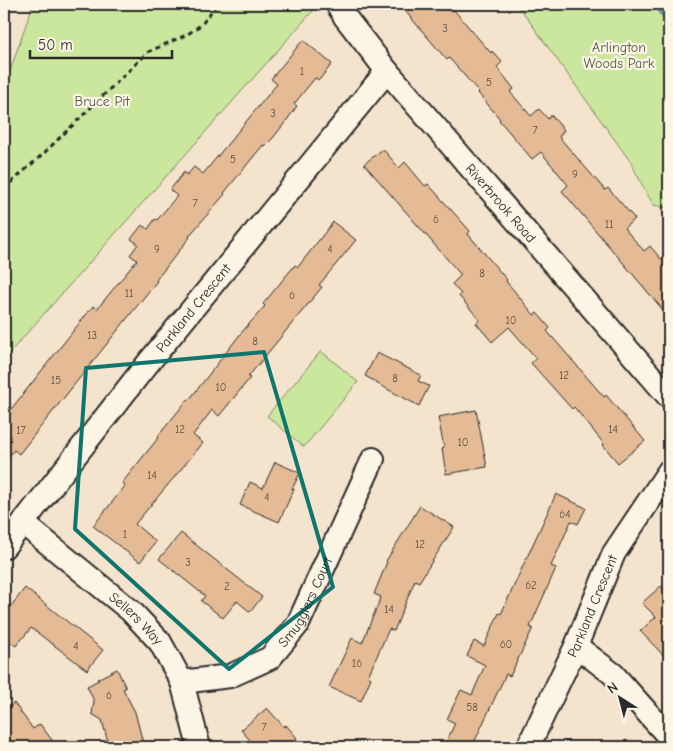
<svg xmlns="http://www.w3.org/2000/svg" width="673" height="751" font-family="'Comic Neue',sans-serif">
<style>
.green{fill:#cbe69d;stroke:#7b8864}
.lines{fill:none;stroke-linecap:round;stroke-linejoin:round}
.stream{stroke:#6996a4;stroke-width:5.5}
.building{fill:#e4bb94;stroke:#2b2b2b}
.street-casing{stroke:#2b2b2b;stroke-width:26}
.path{stroke:#2b2b2b;stroke-width:3;stroke-dasharray:5 4;stroke-linecap:butt}
.street{stroke:#fcf5e5;stroke-width:22}
.marked{fill:none;stroke:#0f766e;stroke-width:4;stroke-linejoin:round}
.labels{text-anchor:middle;stroke-width:4.5;stroke-linejoin:round;paint-order:stroke}
.number-label{font-size:11px;fill:#594f45}
.park-label{font-size:14px;fill:#535a48;stroke:#fcf5e5}
.street-label{font-size:14px;fill:#2b2b2b;stroke:#fcf5e5}
</style>
<rect width="100%" height="100%" fill="#f5e4cd"/>
<filter id="ink" filterUnits="userSpaceOnUse"><feTurbulence type="fractalNoise" baseFrequency=".02" numOctaves="2"/><feDisplacementMap in="SourceGraphic" scale="10" xChannelSelector="R" yChannelSelector="G"/><feConvolveMatrix kernelMatrix="1 2 1 2 8 2 1 2 1" color-interpolation-filters="sRGB"/></filter>
<g filter="url(#ink)">
<path class="green" d="M 33,4 L 319,4 L 4,359 L 4,79 L 10,71 Z
M 517,4 L 669,4 L 669,211 L 667,208 L 654,205 L 647,194 L 630,161 Z
M 321,351 L 358,382 L 304,447 L 267,416 Z"/>
<g class="lines">
<path class="stream" d="M 655,4 L 663,15 L 669,20"/>
</g>
<path class="building" d="M 399,4 L 446,4 L 451,11 L 453,9 L 491,53 L 492,51 L 502,62 L 497,67 L 514,89 L 510,92 L 531,116 L 539,109 L 548,119 L 551,115 L 564,130 L 559,137 L 605,190 L 608,188 L 635,219 L 624,228 L 644,251 L 650,246 L 661,259 L 669,252 L 669,317 L 562,191 L 568,185 L 541,152 L 532,159 L 499,120 L 500,119 L 478,93 L 479,92 L 449,58 L 447,60 Z
M 303,40 L 332,64 L 319,80 L 315,78 L 294,104 L 297,106 L 287,120 L 273,138 L 265,146 L 263,145 L 224,193 L 225,194 L 189,236 L 190,237 L 156,280 L 157,281 L 19,454 L 14,450 L 4,463 L 4,418 L 93,306 L 97,309 L 137,260 L 130,255 L 138,244 L 131,239 L 142,225 L 148,229 L 155,219 L 157,220 L 177,196 L 170,190 L 184,172 L 187,175 L 194,167 L 203,174 L 277,84 L 271,79 Z
M 383,149 L 399,168 L 405,162 L 425,186 L 428,184 L 470,231 L 468,234 L 507,280 L 506,281 L 534,315 L 537,313 L 550,328 L 547,331 L 604,397 L 606,395 L 645,441 L 618,463 L 603,445 L 604,444 L 574,407 L 572,409 L 531,363 L 536,358 L 509,327 L 492,342 L 476,323 L 480,320 L 459,296 L 461,294 L 452,284 L 461,275 L 364,164 Z
M 333,222 L 356,240 L 319,285 L 322,287 L 248,377 L 250,378 L 219,416 L 212,410 L 193,435 L 203,443 L 135,524 L 156,542 L 140,562 L 93,526 L 125,486 L 122,483 L 159,437 L 158,436 L 167,425 L 188,399 L 189,400 L 242,332 L 265,306 L 263,304 L 295,265 L 298,267 Z
M 377,353 L 421,375 L 418,381 L 429,386 L 419,406 L 376,383 L 376,382 L 365,376 Z
M 476,410 L 487,467 L 446,474 L 442,449 L 444,448 L 438,417 Z
M 275,462 L 300,473 L 292,489 L 294,489 L 279,522 L 240,505 L 250,482 L 263,488 Z
M 556,494 L 586,508 L 578,524 L 571,521 L 551,566 L 556,568 L 530,627 L 533,628 L 510,676 L 506,674 L 472,747 L 444,747 L 455,723 L 447,719 L 461,690 L 472,695 L 485,665 L 467,656 L 474,641 L 484,646 L 499,613 L 501,614 Z
M 420,506 L 454,527 L 419,582 L 415,580 L 394,631 L 389,629 L 368,676 L 371,678 L 361,701 L 329,687 L 352,638 L 362,643 L 381,597 L 374,594 L 387,562 L 386,561 Z
M 181,533 L 262,597 L 250,612 L 237,601 L 223,618 L 201,601 L 205,596 L 159,559 Z
M 661,586 L 669,596 L 669,661 L 640,631 L 656,617 L 642,603 Z
M 25,588 L 103,650 L 87,670 L 31,628 L 16,646 L 4,637 L 4,615 Z
M 117,669 L 126,688 L 123,689 L 135,712 L 144,747 L 109,747 L 102,720 L 92,714 L 94,701 L 87,686 L 99,680 L 97,679 Z
M 14,703 L 33,729 L 40,724 L 57,747 L 4,747 L 4,711 Z
M 267,708 L 284,727 L 286,725 L 297,738 L 286,747 L 256,747 L 241,730 Z"/>
<g class="lines">
<defs>
<g id="street">
<path id="s1" d="M 337,4 L 345,17 L 387,71 L 669,397"/>
<path id="s2" d="M 23,523 L 131,611 L 160,642 L 182,682 L 199,747"/>
<path id="s3" d="M 4,547 L 140,373 L 387,71"/>
<path d="M 576,646 L 613,674 L 669,737"/>
<path id="s4" d="M 182,682 L 230,676 L 270,658 L 298,624 L 373,459"/>
<path id="s5" d="M 528,747 L 576,646 L 614,553 L 669,471"/>
</g>
</defs>
<use href="#street" class="street-casing"/>
<path class="path" d="M 4,189 L 43,154 L 148,52 L 188,34 L 202,24 L 217,4"/>
<use href="#street" class="street"/>
</g>
</g>
<path class="marked" d="M 264,352 L 333,587 L 229,669 L 75,529 L 86,368 Z"/>
<g class="labels">
<g class="number-label">
<text x="445" y="32">3</text>
<text x="302" y="75">1</text>
<text x="489" y="86">5</text>
<text x="273" y="117">3</text>
<text x="535" y="134">7</text>
<text x="233" y="163">5</text>
<text x="575" y="178">9</text>
<text x="195" y="207">7</text>
<text x="436" y="223">6</text>
<text x="609" y="228">11</text>
<text x="157" y="253">9</text>
<text x="330" y="253">4</text>
<text x="482" y="277">8</text>
<text x="129" y="297">11</text>
<text x="292" y="299">6</text>
<text x="511" y="324">10</text>
<text x="92" y="339">13</text>
<text x="255" y="345">8</text>
<text x="564" y="379">12</text>
<text x="395" y="382">8</text>
<text x="56" y="384">15</text>
<text x="221" y="391">10</text>
<text x="180" y="433">12</text>
<text x="613" y="433">14</text>
<text x="21" y="434">17</text>
<text x="463" y="446">10</text>
<text x="152" y="479">14</text>
<text x="267" y="501">4</text>
<text x="565" y="518">64</text>
<text x="125" y="538">1</text>
<text x="420" y="548">12</text>
<text x="188" y="566">3</text>
<text x="531" y="589">62</text>
<text x="227" y="590">2</text>
<text x="389" y="613">14</text>
<text x="506" y="648">60</text>
<text x="76" y="650">4</text>
<text x="357" y="667">16</text>
<text x="109" y="699">6</text>
<text x="472" y="711">58</text>
<text x="264" y="731">7</text>
</g>
<g class="park-label">
<text x="619" y="52">Arlington<tspan x="619" dy="16">Woods Park</tspan></text>
<text x="102" y="106">Bruce Pit</text>
</g>
<g class="street-label">
<text dy="5" stroke="none"><textPath href="#s1" startOffset="258">Riverbrook Road</textPath></text>
<text dy="5" stroke="none"><textPath href="#s3" startOffset="305">Parkland Crescent</textPath></text>
<text dy="5" stroke="none"><textPath href="#s4" startOffset="159">Smugglers Court</textPath></text>
<text dy="5" stroke="none"><textPath href="#s5" startOffset="155">Parkland Crescent</textPath></text>
<text dy="5" stroke="none"><textPath href="#s2" startOffset="148">Sellers Way</textPath></text>
</g>
</g>
<rect width="673" height="751" fill="none" stroke="#fcf5e5" stroke-width="20"/>
<rect x="10" y="10" width="653" height="731" fill="none" stroke="#2b2b2b" stroke-width="2" filter="url(#ink)"/>
<g transform="translate(620 698) rotate(324)" stroke="#fcf5e5" stroke-width="4" paint-order="stroke">
<path d="M0-4L9 19L0 12L-9 19Z" fill="#2b2b2b"/>
<text y="-8" font-size="14" font-weight="bold" text-anchor="middle" fill="#2b2b2b">N</text>
</g>
<path d="M30 50v8h142v-8" fill="none" stroke="#2b2b2b" stroke-width="2.5"/>
<text x="38" y="50" font-size="15" fill="#2b2b2b" stroke="#fcf5e5" stroke-width="4" paint-order="stroke">50 m</text>
</svg>
